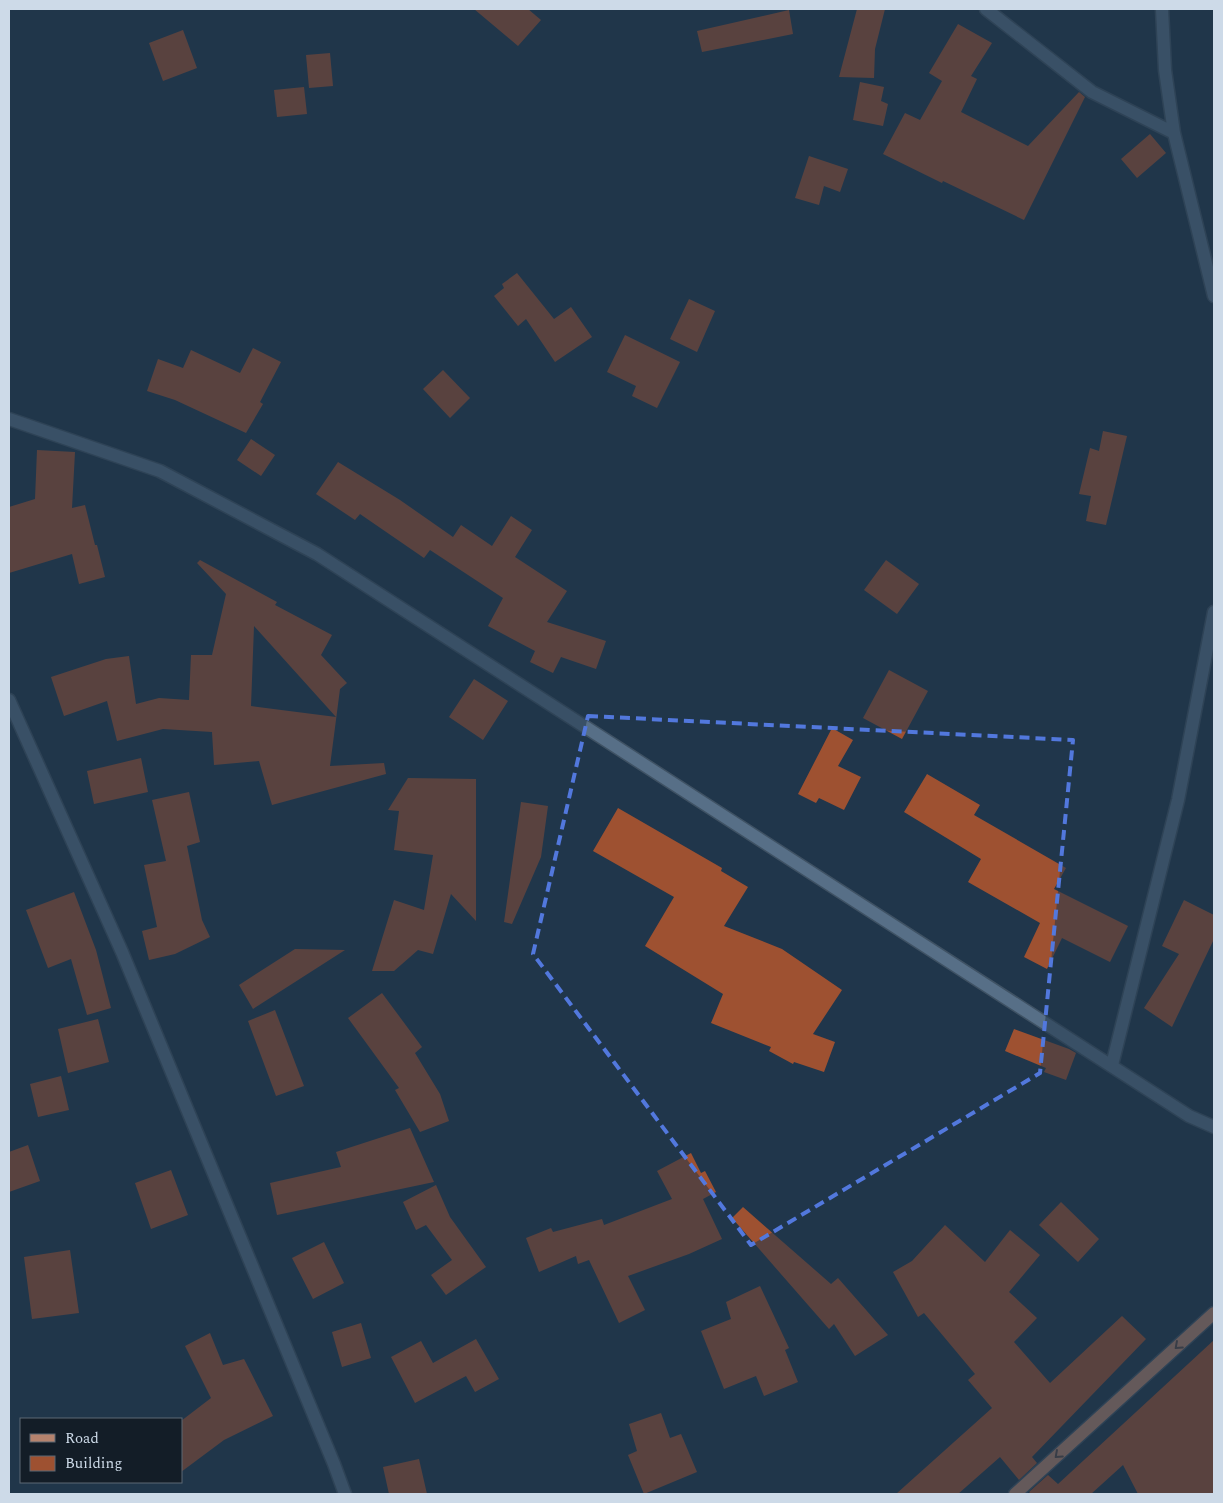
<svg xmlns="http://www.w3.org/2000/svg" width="1223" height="1503" font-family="Spectral,serif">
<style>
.building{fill:#9e5131;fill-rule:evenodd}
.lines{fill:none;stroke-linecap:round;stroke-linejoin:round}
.minor-casing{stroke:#3f5264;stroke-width:15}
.major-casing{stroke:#3f5264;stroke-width:15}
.minor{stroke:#576f87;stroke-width:12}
.major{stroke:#b5836e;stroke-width:12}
.oneway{stroke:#544643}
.marked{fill:none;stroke:#5278dd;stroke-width:4;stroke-dasharray:10 6;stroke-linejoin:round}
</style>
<rect width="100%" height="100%" fill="#20364b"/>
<path class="building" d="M 474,9 L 528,9 L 541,20 L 518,46 Z
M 857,9 L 885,9 L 875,49 L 874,78 L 839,77 Z
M 789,10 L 793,34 L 702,52 L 697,31 Z
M 958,24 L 992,43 L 971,76 L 977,79 L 961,112 L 1028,146 L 1079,92 L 1085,97 L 1024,220 L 943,181 L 942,183 L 883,154 L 905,113 L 920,120 L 942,81 L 929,73 Z
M 183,30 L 197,68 L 163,81 L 149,43 Z
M 330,53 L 333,86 L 309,88 L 306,55 Z
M 860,82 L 884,87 L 881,101 L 888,104 L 883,126 L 853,120 Z
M 304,87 L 307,114 L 277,117 L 274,90 Z
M 1150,134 L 1166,153 L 1137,178 L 1121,159 Z
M 809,156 L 848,169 L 840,192 L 824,186 L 819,205 L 795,198 Z
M 517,273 L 554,319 L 571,307 L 592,337 L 555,362 L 526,319 L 518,326 L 494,296 L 504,288 L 502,284 Z
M 689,299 L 715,311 L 697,352 L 670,339 Z
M 625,335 L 680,362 L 657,408 L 632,396 L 636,386 L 607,372 Z
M 253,348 L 281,362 L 260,402 L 263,404 L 246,433 L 175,400 L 147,391 L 158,359 L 183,368 L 191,350 L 240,373 Z
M 443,370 L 470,398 L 450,418 L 423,389 Z
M 1103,431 L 1127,436 L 1106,525 L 1086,521 L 1091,496 L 1079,494 L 1090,448 L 1099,451 Z
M 251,439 L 275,455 L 261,476 L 237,460 Z
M 37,450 L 75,452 L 72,508 L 85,505 L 95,545 L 97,545 L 105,577 L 79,584 L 72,554 L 9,573 L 9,507 L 35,499 Z
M 338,462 L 400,500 L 453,537 L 461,525 L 492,546 L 511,516 L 532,530 L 515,557 L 567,591 L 547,622 L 606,641 L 596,669 L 561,657 L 553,673 L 530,662 L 535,651 L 488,626 L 503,598 L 430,550 L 424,558 L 360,514 L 355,520 L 316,494 Z
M 200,560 L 277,602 L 275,605 L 332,635 L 321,655 L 347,683 L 340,689 L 330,766 L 384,763 L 386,774 L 272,805 L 259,761 L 214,765 L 212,732 L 163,729 L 117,741 L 107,701 L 64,716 L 51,677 L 106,659 L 129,656 L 136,704 L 159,698 L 189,700 L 191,655 L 212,655 L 226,594 L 197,563 ZM 254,626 L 336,717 L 251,706 Z
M 886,560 L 919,584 L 897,614 L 864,590 Z
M 889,670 L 928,691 L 902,739 L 863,718 Z
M 474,679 L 508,701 L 483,740 L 449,717 Z
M 832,728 L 853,740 L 838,766 L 861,777 L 844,810 L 819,798 L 816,803 L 798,794 Z
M 141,758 L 148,792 L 94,804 L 87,771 Z
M 927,774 L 980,805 L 974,815 L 1066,868 L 1054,889 L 1128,926 L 1110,962 L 1062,938 L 1047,969 L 1024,957 L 1040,923 L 968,882 L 981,859 L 904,812 Z
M 408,778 L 476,779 L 476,921 L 451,894 L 433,954 L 418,950 L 394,971 L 372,971 L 394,900 L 424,910 L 433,855 L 394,850 L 399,811 L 388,810 Z
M 189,792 L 200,842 L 187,846 L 202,920 L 210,937 L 175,954 L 149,960 L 142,931 L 157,927 L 144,865 L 166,861 L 152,800 Z
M 521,802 L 548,806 L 541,857 L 512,924 L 504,922 Z
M 618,808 L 722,868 L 721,871 L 748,887 L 724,926 L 782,949 L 842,990 L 813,1034 L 835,1042 L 824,1072 L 794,1062 L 793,1064 L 769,1051 L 771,1047 L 711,1023 L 723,994 L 645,946 L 674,897 L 593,851 Z
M 74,892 L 96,950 L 111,1008 L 87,1015 L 71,959 L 48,968 L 26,910 Z
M 1184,900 L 1214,915 L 1214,939 L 1172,1027 L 1144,1008 L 1179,954 L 1162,946 Z
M 295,949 L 345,950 L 253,1009 L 239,985 Z
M 382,993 L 422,1047 L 415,1053 L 440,1094 L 449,1121 L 420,1132 L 395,1090 L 399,1088 L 348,1018 Z
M 275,1010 L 304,1086 L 276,1096 L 248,1021 Z
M 98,1019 L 109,1062 L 68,1073 L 58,1029 Z
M 1014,1029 L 1069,1049 L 1076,1053 L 1066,1080 L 1044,1072 L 1046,1068 L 1005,1051 Z
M 61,1076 L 69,1110 L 38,1117 L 30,1084 Z
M 410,1128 L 434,1182 L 277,1215 L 270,1183 L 341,1167 L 336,1152 Z
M 28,1145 L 40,1181 L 9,1192 L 9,1152 Z
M 691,1153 L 701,1173 L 705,1171 L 716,1192 L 703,1199 L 722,1239 L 689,1254 L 628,1276 L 645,1310 L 619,1323 L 589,1260 L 578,1264 L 576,1256 L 539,1272 L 526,1238 L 551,1228 L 553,1232 L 602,1219 L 604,1225 L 672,1199 L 657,1171 Z
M 171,1170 L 188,1215 L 151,1229 L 135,1183 Z
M 436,1185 L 450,1217 L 486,1267 L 446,1295 L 431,1275 L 452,1260 L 426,1225 L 416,1230 L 403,1202 Z
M 1061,1202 L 1099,1239 L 1078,1262 L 1039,1225 Z
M 743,1207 L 831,1284 L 838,1278 L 888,1335 L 855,1356 L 834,1324 L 829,1329 L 732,1218 Z
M 945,1225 L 985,1262 L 1010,1230 L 1040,1255 L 1009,1292 L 1037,1318 L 1014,1342 L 1050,1383 L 1122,1316 L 1146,1339 L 1032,1457 L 1037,1463 L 1019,1480 L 1000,1457 L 958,1494 L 896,1494 L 992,1408 L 968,1380 L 975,1374 L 924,1313 L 918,1317 L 893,1272 L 912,1261 Z
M 324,1242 L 344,1283 L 313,1299 L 292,1258 Z
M 70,1250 L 79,1313 L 32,1319 L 24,1257 Z
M 760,1286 L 789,1348 L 785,1350 L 798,1382 L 764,1396 L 756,1376 L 724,1389 L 701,1331 L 731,1319 L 726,1302 Z
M 361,1323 L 371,1358 L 342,1367 L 332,1332 Z
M 210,1333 L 223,1365 L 244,1359 L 273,1416 L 224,1440 L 181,1472 L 181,1421 L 211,1398 L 185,1346 Z
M 476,1339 L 499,1379 L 475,1392 L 466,1376 L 415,1403 L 391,1357 L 421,1341 L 433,1363 Z
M 1214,1340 L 1214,1494 L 1138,1494 L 1123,1465 L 1091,1494 L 1031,1494 L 1029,1492 L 1048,1475 L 1058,1484 Z
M 661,1413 L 670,1438 L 681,1434 L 697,1472 L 644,1494 L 628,1455 L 637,1451 L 629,1424 Z
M 419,1459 L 427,1494 L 389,1494 L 383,1467 Z"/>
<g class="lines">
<defs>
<path id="minor" d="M 986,9 L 1092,92 L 1174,133
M 1162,9 L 1165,70 L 1174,133 L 1214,296
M 9,419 L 160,471 L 317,554 L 1189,1116 L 1214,1127
M 9,700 L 122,952 L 334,1464 L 345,1494
M 1112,1065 L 1178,800 L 1214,612"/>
<path id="major" d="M 1015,1494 L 1214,1313"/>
</defs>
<use href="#minor" class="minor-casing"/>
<use href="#major" class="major-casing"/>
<use href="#minor" class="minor"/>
<use href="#major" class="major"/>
</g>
<defs><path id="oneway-chevron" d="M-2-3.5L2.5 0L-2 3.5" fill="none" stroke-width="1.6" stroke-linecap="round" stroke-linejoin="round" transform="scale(1.25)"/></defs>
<g class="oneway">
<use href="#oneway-chevron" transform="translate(1178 1346) rotate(138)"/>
<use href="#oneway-chevron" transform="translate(1058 1455) rotate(138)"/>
</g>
<path d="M0 0H1223V1503H0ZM 588,716 L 1073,740 L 1040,1073 L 751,1245 L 533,954 Z" fill="#20364b" fill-opacity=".55" fill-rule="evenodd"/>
<path class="marked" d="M 588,716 L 1073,740 L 1040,1073 L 751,1245 L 533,954 Z"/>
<rect width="1223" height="1503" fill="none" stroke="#cddae8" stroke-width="20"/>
<rect x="20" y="1418" width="162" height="65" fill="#131d27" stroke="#5d6974"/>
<rect x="30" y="1434" width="25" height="8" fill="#b5836e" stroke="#5d6974"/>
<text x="65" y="1443" font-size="15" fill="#cddae8">Road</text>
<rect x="30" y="1456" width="25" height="15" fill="#9e5131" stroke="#5d6974"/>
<text x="65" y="1468" font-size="15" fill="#cddae8">Building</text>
</svg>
